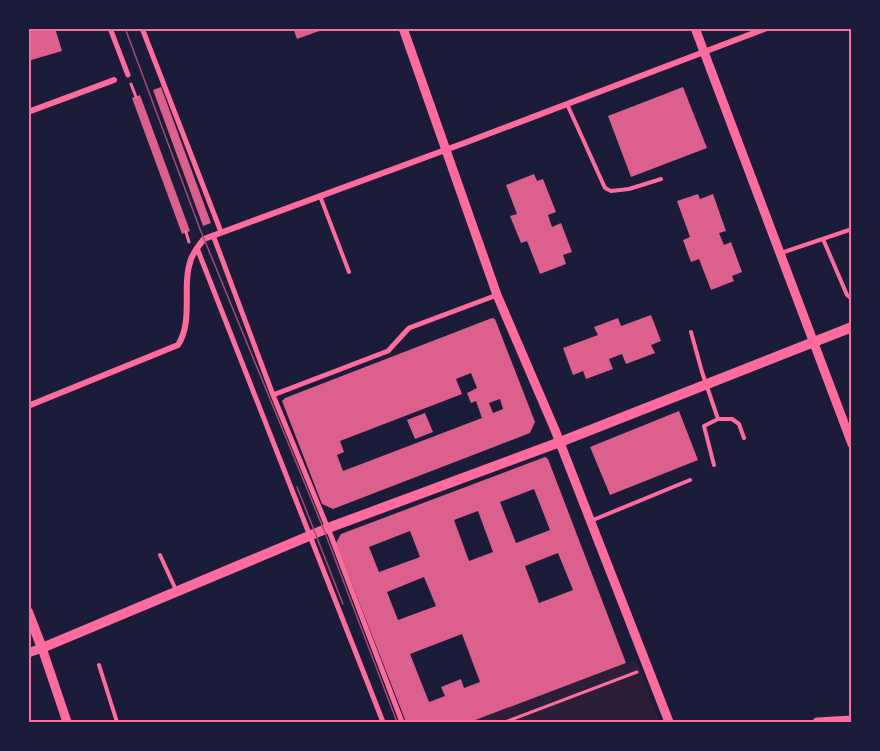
<svg xmlns="http://www.w3.org/2000/svg" width="880" height="751" font-family="Montserrat,sans-serif">
<style>
.green{fill:#2a1e3b}
.building{fill:#dd5f8e;fill-rule:evenodd}
.lines{fill:none;stroke-linecap:round;stroke-linejoin:round}
.path{stroke:#ff6b9d;stroke-width:3}
.service{stroke:#ff6b9d;stroke-width:4}
.pedestrian{stroke:#ff6b9d;stroke-width:5}
.minor{stroke:#ff6b9d;stroke-width:6}
.tertiary{stroke:#ff6b9d;stroke-width:9}
.secondary{stroke:#ff6b9d;stroke-width:10}
.tram{stroke:#a44b75;stroke-width:1.5}
.neatline{fill:none;stroke:#ff6b9d;stroke-width:2}
</style>
<rect width="100%" height="100%" fill="#1b1b3a"/>
<path class="green" d="M 636,660 L 660,722 L 470,722 L 626,663 Z"/>
<path class="building" d="M 28,28 L 55,28 L 62,51 L 28,61 Z
M 293,28 L 325,28 L 325,29 L 297,39 Z
M 161,87 L 211,223 L 203,226 L 153,90 Z
M 683,87 L 707,148 L 631,177 L 608,116 Z
M 140,95 L 190,231 L 182,234 L 132,98 Z
M 534,174 L 537,181 L 543,179 L 556,212 L 548,215 L 552,227 L 561,223 L 572,252 L 563,255 L 566,264 L 540,274 L 527,241 L 521,243 L 510,216 L 517,214 L 506,185 Z
M 698,194 L 700,199 L 713,194 L 726,231 L 719,233 L 724,245 L 731,242 L 742,272 L 732,276 L 734,281 L 711,290 L 699,259 L 691,262 L 683,240 L 690,237 L 677,201 Z
M 651,315 L 661,341 L 651,345 L 655,353 L 626,364 L 622,354 L 609,359 L 613,369 L 586,379 L 583,371 L 573,375 L 563,348 L 598,335 L 594,327 L 618,318 L 621,326 Z
M 492,318 L 495,319 L 535,422 L 530,433 L 333,509 L 322,504 L 282,401 L 285,398 ZM 471,373 L 477,388 L 467,393 L 471,403 L 476,401 L 482,418 L 343,471 L 337,455 L 344,452 L 340,441 L 462,394 L 456,379 ZM 500,399 L 503,409 L 493,413 L 489,403 Z
M 679,411 L 698,460 L 610,495 L 590,447 Z
M 425,413 L 433,432 L 415,439 L 407,420 Z
M 545,457 L 548,459 L 626,663 L 470,722 L 406,722 L 336,543 L 341,534 ZM 534,489 L 550,530 L 516,543 L 500,502 ZM 478,511 L 493,552 L 469,561 L 454,520 ZM 410,531 L 420,557 L 379,572 L 369,547 ZM 558,553 L 573,590 L 539,603 L 525,566 ZM 424,577 L 436,606 L 398,620 L 387,592 ZM 462,634 L 480,682 L 464,688 L 461,679 L 441,687 L 445,696 L 429,702 L 410,654 Z"/>
<g class="lines">
<path class="path" d="M 131,84 L 136,97
M 186,232 L 189,242
M 505,722 L 637,672"/>
<path class="service" d="M 567,104 L 605,188 L 611,191 L 629,189 L 661,179
M 320,196 L 349,272
M 823,239 L 847,295 L 852,299
M 781,253 L 852,229
M 691,332 L 702,372 L 718,419 L 732,419 L 739,424 L 744,438
M 714,465 L 704,426 L 718,419
M 593,520 L 690,480
M 160,555 L 176,590
M 99,665 L 117,722"/>
<path class="pedestrian" d="M 110,28 L 128,75
M 142,28 L 221,232
M 213,235 L 273,395 L 331,536 L 402,722
M 197,248 L 383,722
M 273,395 L 388,351 L 409,328 L 497,295"/>
<path class="minor" d="M 28,112 L 114,80
M 28,406 L 178,345 C 194,320 181,287 191,259 C 194,252 199,245 204,239 L 467,142 L 767,28"/>
<path class="tertiary" d="M 403,28 L 497,295 L 555,430 L 669,722
M 695,28 L 852,444
M 28,653 L 42,648 L 67,722
M 817,722 L 852,720"/>
<path class="secondary" d="M 28,612 L 42,648 L 328,528 L 560,442 L 852,327"/>
<path class="tram" d="M 125,28 L 200,229 L 324,530 L 397,722
M 297,487 L 343,604"/>
</g>
<rect width="880" height="751" fill="none" stroke="#1b1b3a" stroke-width="60"/>
<rect x="30" y="30" width="820" height="691" class="neatline"/>
</svg>
